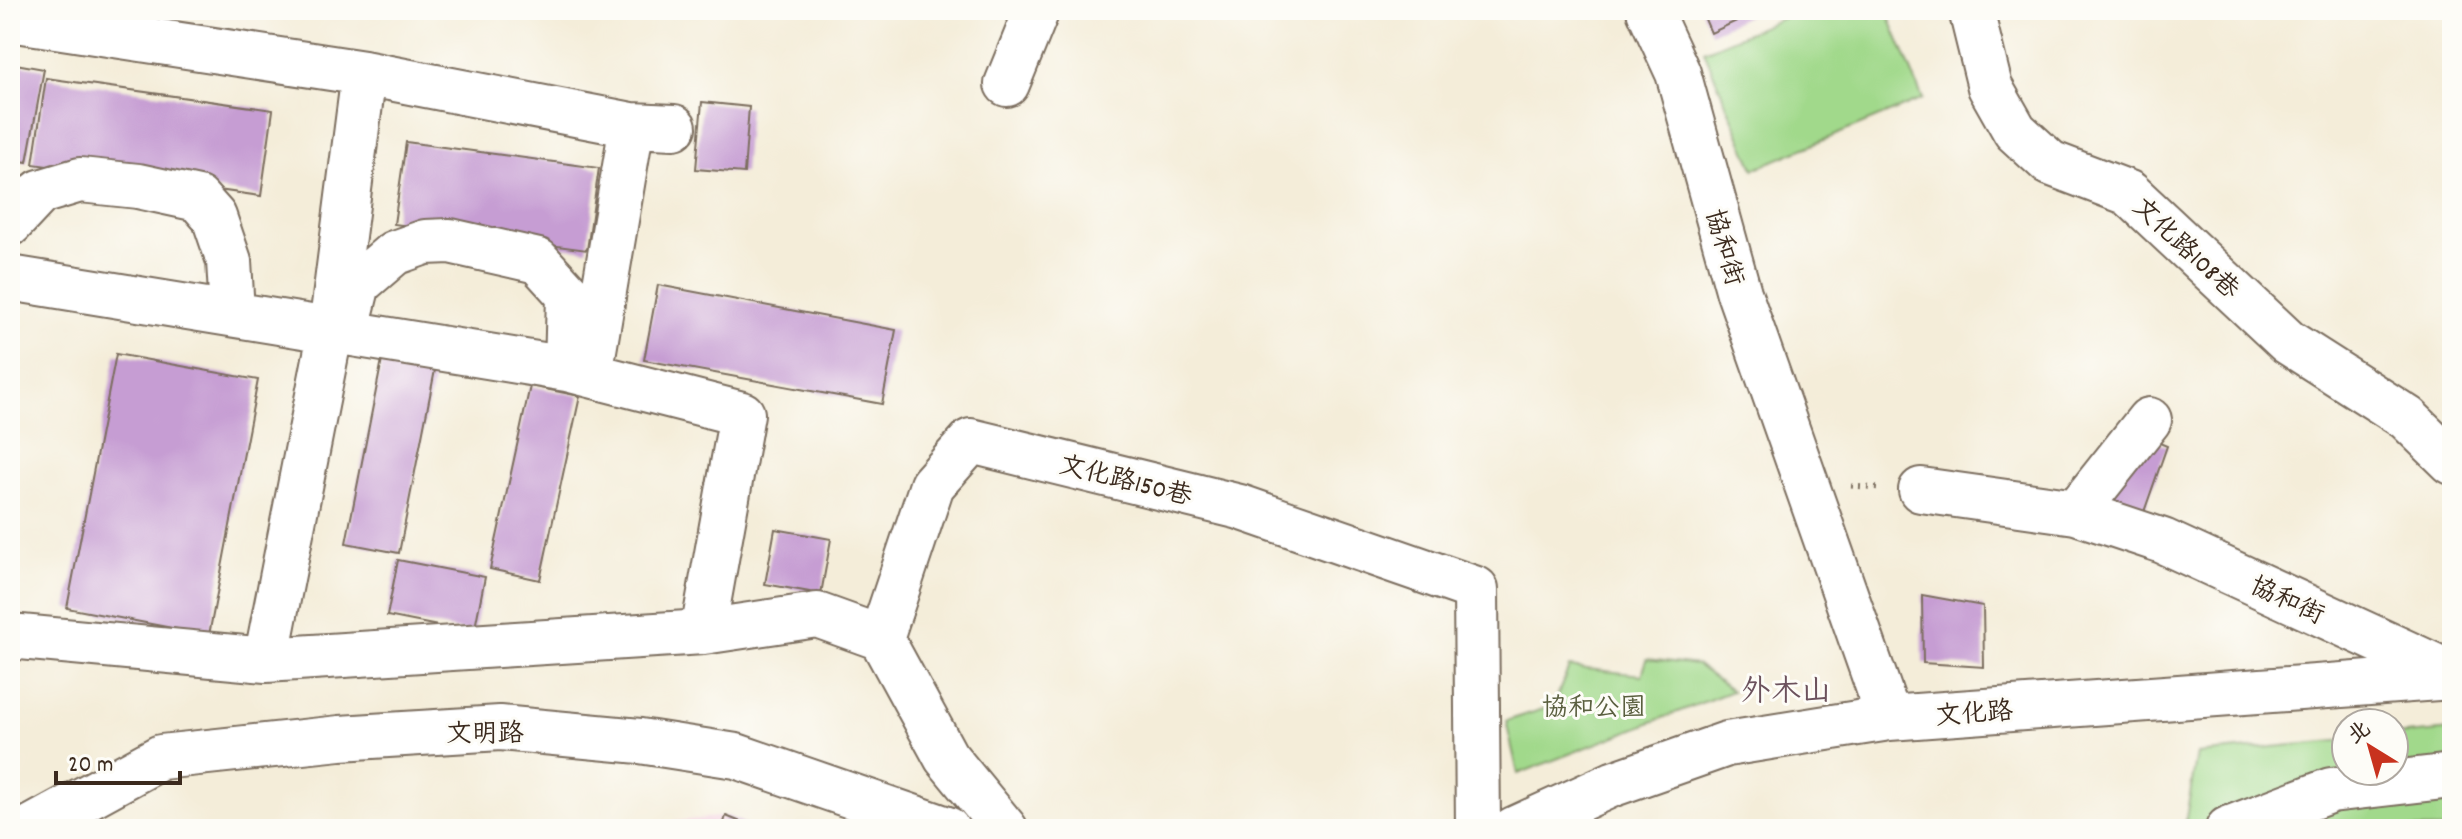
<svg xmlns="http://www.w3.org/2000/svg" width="2462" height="839" font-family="Dekko,'LXGW WenKai TC',sans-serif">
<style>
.built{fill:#f3cfe0}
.green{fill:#a1d98b;stroke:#6e8254;stroke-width:2}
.building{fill:#c69dd3}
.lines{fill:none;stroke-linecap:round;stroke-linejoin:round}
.minor-casing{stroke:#7c6e5f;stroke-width:48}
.major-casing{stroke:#7c6e5f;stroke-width:48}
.path{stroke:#7c6e5f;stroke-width:5;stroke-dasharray:2 6;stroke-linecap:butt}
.minor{stroke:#fff;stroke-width:44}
.major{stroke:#fff;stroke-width:44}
.labels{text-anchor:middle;stroke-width:6;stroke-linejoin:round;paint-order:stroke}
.street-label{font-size:26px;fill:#3b2a1e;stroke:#fdfcf7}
.park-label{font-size:26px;fill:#5a5f3f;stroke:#fdfcf7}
.quarter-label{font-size:30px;fill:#6c525d;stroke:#fdfcf7}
</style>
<rect width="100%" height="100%" fill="#fdfcf7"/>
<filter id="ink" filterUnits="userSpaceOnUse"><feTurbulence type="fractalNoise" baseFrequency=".0125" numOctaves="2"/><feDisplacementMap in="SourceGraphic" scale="16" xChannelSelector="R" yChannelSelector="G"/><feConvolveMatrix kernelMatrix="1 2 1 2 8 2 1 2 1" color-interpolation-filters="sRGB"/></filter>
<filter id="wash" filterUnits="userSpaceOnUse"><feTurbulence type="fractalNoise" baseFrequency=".006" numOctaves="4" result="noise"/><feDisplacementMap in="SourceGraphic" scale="32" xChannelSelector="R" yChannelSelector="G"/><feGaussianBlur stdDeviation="1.8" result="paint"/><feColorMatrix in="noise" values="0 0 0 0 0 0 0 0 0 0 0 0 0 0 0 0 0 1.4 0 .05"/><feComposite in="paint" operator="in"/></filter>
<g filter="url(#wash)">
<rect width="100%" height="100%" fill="#f4edd9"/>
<path class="built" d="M 726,816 L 758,829 L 606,829 Z"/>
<path class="green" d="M 1802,10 L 1886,10 L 1923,99 L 1754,169 L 1704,51 Z
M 1647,659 L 1697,665 L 1732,691 L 1518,774 L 1506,721 L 1553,706 L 1569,667 L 1642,675 Z
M 2452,730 L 2452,829 L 2184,829 L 2197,754 L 2346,740 L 2346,771 L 2394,771 L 2394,735 Z"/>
<g id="blocks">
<path class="building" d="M 1701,10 L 1760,10 L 1711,33 Z
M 10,63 L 44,69 L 27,162 L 10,159 Z
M 46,78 L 273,110 L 261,196 L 33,164 Z
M 702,102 L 749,107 L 744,173 L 696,169 Z
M 406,142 L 599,168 L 587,250 L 394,224 Z
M 658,285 L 896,330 L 882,404 L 644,360 Z
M 116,354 L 258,380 L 209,635 L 67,608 Z
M 382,360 L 435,370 L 399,553 L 346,543 Z
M 530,386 L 580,396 L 540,580 L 490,569 Z
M 2138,434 L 2167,446 L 2137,532 L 2086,513 Z
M 775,529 L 831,539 L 821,594 L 765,584 Z
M 398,560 L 485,577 L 474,633 L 387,616 Z
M 1922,595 L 1983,606 L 1984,667 L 1923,663 Z
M 726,816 L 758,829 L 722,829 Z"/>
</g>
</g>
<g filter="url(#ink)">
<use href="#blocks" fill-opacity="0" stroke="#7c6e5f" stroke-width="2"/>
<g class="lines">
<defs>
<path id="minor" d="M 1649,10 L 1678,73 L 1739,293 L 1889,718
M 1971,10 L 1990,87 L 2015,131 L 2050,163 L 2129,193 L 2288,342 L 2407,418 L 2452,462
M 10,19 L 364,73 L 331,329 L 266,660
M 364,73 L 632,125 L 590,374
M 1007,84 L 1037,10
M 632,125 L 674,127
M 10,224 L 40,192 L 80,180 L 138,186 L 198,199 L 214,217 L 229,261 L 232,312
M 10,278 L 567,369 L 742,414 L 703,632
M 347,328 L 358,284 L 394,253 L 425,242 L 450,241 L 538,261 L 569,295 L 567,369
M 1921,490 L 2076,512 L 2163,541 L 2452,674
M 2076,512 L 2149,420
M 10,636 L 266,660 L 703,632 L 817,615 L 881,638
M 29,829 L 161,757 L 340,738 L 500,728 L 640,741 L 736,756 L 947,829
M 1005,829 L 946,757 L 881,638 L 932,485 L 971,441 L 1240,507 L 1476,589 L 1478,829
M 1514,829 L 1613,784 L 1727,744 L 1889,718 L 2452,677"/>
<path id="major" d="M 2228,829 L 2331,790 L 2452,776"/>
</defs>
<use href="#minor" class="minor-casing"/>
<use href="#major" class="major-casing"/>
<path class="path" d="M 1851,486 L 1881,488"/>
<use href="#minor" class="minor"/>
<use href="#major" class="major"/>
</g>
</g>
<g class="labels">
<g class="street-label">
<text transform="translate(1726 247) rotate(74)" y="9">協和街</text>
<text transform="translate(2187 247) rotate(43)" y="9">文化路108巷</text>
<text transform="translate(1126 479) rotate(14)" y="9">文化路150巷</text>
<text transform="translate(2288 599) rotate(25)" y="9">協和街</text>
<text transform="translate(1974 712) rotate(-4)" y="9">文化路</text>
<text x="485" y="741">文明路</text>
</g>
<g class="park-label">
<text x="1594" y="715">協和公園</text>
</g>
<g class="quarter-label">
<text x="1786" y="700">外木山</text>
</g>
</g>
<rect width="2462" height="839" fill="none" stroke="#fdfcf7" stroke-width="40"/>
<g transform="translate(2370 747) rotate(323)"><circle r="38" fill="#fdfcf7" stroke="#afa8a0" stroke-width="2"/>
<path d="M0-6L14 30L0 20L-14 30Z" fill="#c8321e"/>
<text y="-12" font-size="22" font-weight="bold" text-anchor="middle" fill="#3b2a1e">北</text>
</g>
<path d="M56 771v12h124v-12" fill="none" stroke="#3b2a1e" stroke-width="4"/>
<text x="68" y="771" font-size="24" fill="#3b2a1e" stroke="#fdfcf7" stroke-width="6" paint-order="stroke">20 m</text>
</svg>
